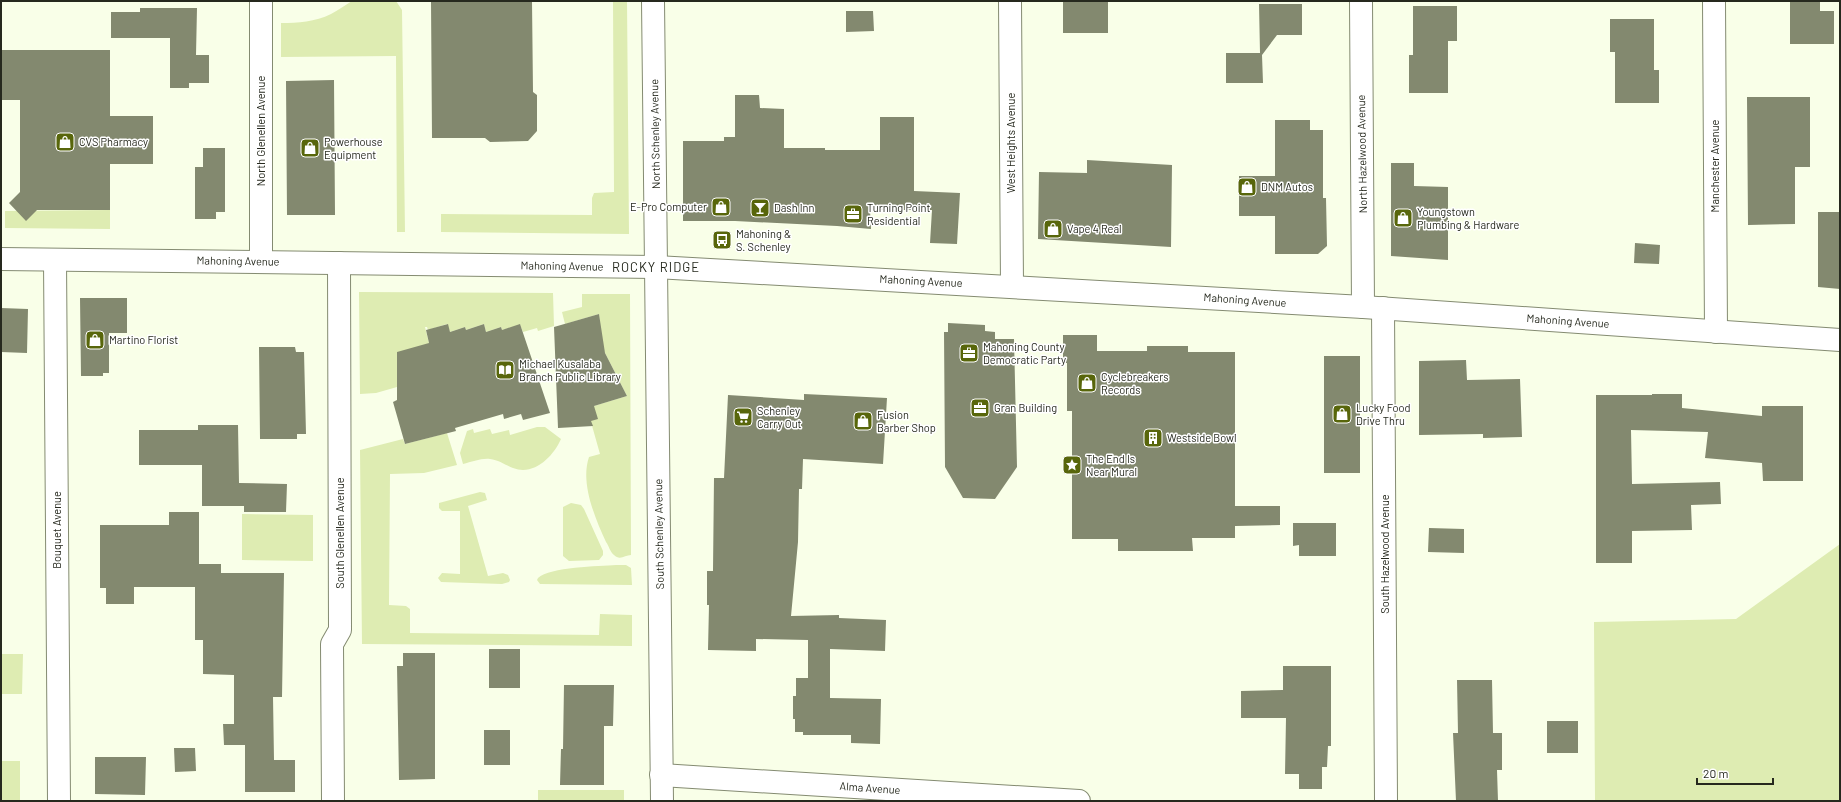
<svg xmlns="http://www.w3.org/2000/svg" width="1841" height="802" font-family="Barlow,sans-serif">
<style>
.green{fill:#deecb2}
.building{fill:#83896f}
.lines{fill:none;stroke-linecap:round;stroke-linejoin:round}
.minor-casing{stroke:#848b71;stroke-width:24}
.tertiary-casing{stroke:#848b71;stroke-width:24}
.primary-casing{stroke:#848b71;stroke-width:24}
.minor{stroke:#fff;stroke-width:22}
.tertiary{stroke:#fff;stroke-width:22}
.primary{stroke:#fff;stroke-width:22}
.labels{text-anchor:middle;stroke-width:3;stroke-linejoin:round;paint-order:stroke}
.street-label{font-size:11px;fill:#26291e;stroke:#fff}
.poi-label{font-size:11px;fill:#26291e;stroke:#fff;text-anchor:start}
.quarter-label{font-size:13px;letter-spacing:1px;fill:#26291e;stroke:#fff}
</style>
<rect width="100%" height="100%" fill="#f9ffe8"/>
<path class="green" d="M 352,1 L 396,1 L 402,10 L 405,232 L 397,232 L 396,56 L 281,57 L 281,23 C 298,23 315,22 331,14 C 339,10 345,5 352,1 Z
M 613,1 L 627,1 L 629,234 L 441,232 L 441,214 L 592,215 L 592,198 L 594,193 L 614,192 Z
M 110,210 L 110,229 L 5,228 L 5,211 Z
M 359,292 L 553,293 L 554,326 L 538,331 L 537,328 L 523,332 L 520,325 L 502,330 L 501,327 L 486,332 L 484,324 L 466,330 L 465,327 L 450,332 L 447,324 L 428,330 L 427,327 L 425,327 L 429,343 L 397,387 L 376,393 L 360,394 Z
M 582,294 L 630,294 L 631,555 C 625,555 620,561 614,555 C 610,552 609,546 606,542 C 595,518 580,483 589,457 L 600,454 L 587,408 L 627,396 L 602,347 L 599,314 L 565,324 L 562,312 L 582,307 Z
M 537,427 L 545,427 L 561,439 C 553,457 534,476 513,468 C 505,465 499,460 490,459 C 481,458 472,462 463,464 L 460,453 L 467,431 L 473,429 L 474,433 L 490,429 L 492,434 L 509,430 L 510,435 Z
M 447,433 L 457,465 L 424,473 L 390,474 L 389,605 L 406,606 L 410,609 L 410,633 L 599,635 L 600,614 L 632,615 L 632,646 L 362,644 L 360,450 L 403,439 L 405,444 Z
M 480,492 L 485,493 L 487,500 L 468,506 L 488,576 L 503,573 L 508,575 L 510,580 L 509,582 L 502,584 L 441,582 L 438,578 L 442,573 L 460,574 L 460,511 L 442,511 L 439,508 L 439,503 Z
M 571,503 L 581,505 L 584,509 L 603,551 L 603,555 L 599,560 L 569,561 L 563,556 L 563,507 Z
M 242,514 L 313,515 L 313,561 L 242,560 Z
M 1840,544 L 1840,801 L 1595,801 L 1594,622 L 1736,619 Z
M 616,565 L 626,565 L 631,568 L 632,585 L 540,584 L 537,580 L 538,578 C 550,567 599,566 616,565 Z
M 1,654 L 23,654 L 22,694 L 1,694 Z
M 1,761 L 20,761 L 20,801 L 1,801 Z
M 538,790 L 624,790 L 624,801 L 538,801 Z"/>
<path class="building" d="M 431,1 L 532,1 L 533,92 L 537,95 L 537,131 L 528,141 L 490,142 L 485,138 L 432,138 Z
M 1790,1 L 1820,1 L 1820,11 L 1834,11 L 1834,44 L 1790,44 Z
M 1063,2 L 1108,2 L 1108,33 L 1063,33 Z
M 1259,4 L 1302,4 L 1302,35 L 1277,35 L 1262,55 L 1263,83 L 1226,83 L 1226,53 L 1260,53 Z
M 1413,6 L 1457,6 L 1457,41 L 1448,41 L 1448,93 L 1409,93 L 1409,55 L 1413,55 Z
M 140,8 L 197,8 L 196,55 L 209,55 L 209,83 L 189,83 L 189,88 L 170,88 L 170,38 L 111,38 L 111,12 L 140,12 Z
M 846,11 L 873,11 L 874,31 L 846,32 Z
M 1610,19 L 1654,19 L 1654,70 L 1659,70 L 1659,103 L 1615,103 L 1615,52 L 1610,52 Z
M 1,50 L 110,50 L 110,116 L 153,116 L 153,164 L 110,164 L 110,210 L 37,210 L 26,221 L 9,203 L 20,192 L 20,100 L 1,100 Z
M 334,80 L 335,215 L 287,215 L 286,81 Z
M 735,95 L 759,95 L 760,108 L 784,109 L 784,148 L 825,148 L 825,150 L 880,150 L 880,117 L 914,117 L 914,191 L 960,193 L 957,244 L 930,243 L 932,210 L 870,210 L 871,229 L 837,226 L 735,221 L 683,221 L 683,141 L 724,141 L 724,137 L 735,137 Z
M 1747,97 L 1810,97 L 1810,167 L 1795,167 L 1795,224 L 1748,225 Z
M 1275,120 L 1310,120 L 1310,130 L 1323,130 L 1323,198 L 1326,198 L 1327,246 L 1318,254 L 1275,254 L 1275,216 L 1239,216 L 1239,176 L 1275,176 Z
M 203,148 L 225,148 L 225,212 L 216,212 L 216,219 L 195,219 L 195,167 L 203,167 Z
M 1087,160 L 1172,165 L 1171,247 L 1038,239 L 1039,172 L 1087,173 Z
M 1391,163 L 1414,163 L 1414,186 L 1448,187 L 1448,260 L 1391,256 Z
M 1818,212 L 1840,212 L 1840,289 L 1818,287 Z
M 1635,243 L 1660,245 L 1659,264 L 1634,263 Z
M 80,298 L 127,298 L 127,333 L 109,333 L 109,373 L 103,373 L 103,376 L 81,376 Z
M 1,308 L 28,309 L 27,353 L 1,352 Z
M 599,314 L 605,353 L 627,396 L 594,406 L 598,419 L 591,421 L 593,426 L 558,428 L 554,327 Z
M 948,323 L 985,325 L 985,331 L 995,332 L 995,339 L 1014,339 L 1017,467 L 995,499 L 963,498 L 945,467 L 944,332 L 948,332 Z
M 448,324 L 450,332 L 465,327 L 466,330 L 484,324 L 486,332 L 501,327 L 502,330 L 520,324 L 550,413 L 523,420 L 521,414 L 504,419 L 503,414 L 455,428 L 456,431 L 405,444 L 393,402 L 397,400 L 397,352 L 429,343 L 426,330 Z
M 1063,335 L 1097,335 L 1097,351 L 1147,351 L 1147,346 L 1188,346 L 1188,352 L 1235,352 L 1235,506 L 1280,506 L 1280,525 L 1235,526 L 1235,538 L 1192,538 L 1193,551 L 1118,551 L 1118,539 L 1072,539 L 1072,411 L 1067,411 L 1067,363 L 1063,363 Z
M 259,347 L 295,347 L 296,352 L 304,352 L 306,434 L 297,434 L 297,439 L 260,439 Z
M 1324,356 L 1360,356 L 1360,473 L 1324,473 Z
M 1466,360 L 1467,380 L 1520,379 L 1522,437 L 1483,438 L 1483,434 L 1419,435 L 1419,361 Z
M 804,394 L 887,398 L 883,464 L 803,459 L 802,489 L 799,489 L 798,542 L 791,616 L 839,615 L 839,618 L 886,620 L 885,651 L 830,649 L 830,698 L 881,699 L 880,744 L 851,743 L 851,735 L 803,735 L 803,732 L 795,732 L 795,719 L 793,719 L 793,696 L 796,696 L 796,678 L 808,678 L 808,640 L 756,639 L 756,651 L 708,650 L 709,605 L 707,605 L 707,571 L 713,571 L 714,478 L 724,478 L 728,395 L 804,400 Z
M 1652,394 L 1682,394 L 1682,408 L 1762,416 L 1762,406 L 1803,406 L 1803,481 L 1763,481 L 1762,463 L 1705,458 L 1708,432 L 1631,430 L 1632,484 L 1720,482 L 1721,504 L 1691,505 L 1692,530 L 1632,531 L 1632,563 L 1596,563 L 1596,395 L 1652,395 Z
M 198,425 L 238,425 L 239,483 L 287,484 L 286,512 L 244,512 L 244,506 L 202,506 L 202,465 L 139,465 L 139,430 L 198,430 Z
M 169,512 L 199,512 L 199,564 L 221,564 L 221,573 L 284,573 L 282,697 L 273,697 L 274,760 L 295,760 L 295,792 L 245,792 L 245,745 L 224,745 L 223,724 L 234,724 L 234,675 L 203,674 L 203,640 L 195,640 L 195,587 L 134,587 L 134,604 L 106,604 L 106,588 L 100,588 L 100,525 L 169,525 Z
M 1293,523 L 1336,523 L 1336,556 L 1299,556 L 1299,545 L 1293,546 Z
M 1429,528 L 1464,529 L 1464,553 L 1428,552 Z
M 489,649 L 520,649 L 520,688 L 489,688 Z
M 403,653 L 435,653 L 435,779 L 399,780 L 397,666 L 403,666 Z
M 1283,666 L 1331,666 L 1331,746 L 1328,746 L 1327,767 L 1322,767 L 1322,789 L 1299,789 L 1299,774 L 1285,774 L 1286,718 L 1241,718 L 1241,691 L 1283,690 Z
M 1457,680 L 1492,680 L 1493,733 L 1502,733 L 1502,770 L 1497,770 L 1498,801 L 1456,801 L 1453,733 L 1458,733 Z
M 564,685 L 614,685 L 613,726 L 604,726 L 604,785 L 560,785 L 561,749 L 563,749 Z
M 1547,721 L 1578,721 L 1578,753 L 1547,753 Z
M 484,730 L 510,730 L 510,765 L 484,765 Z
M 174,748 L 195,748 L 196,771 L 175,772 Z
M 95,757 L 146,757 L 145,795 L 95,794 Z"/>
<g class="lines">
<defs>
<path id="minor" d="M 261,1 L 261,261
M 653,1 L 656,267
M 1010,1 L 1012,286
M 1361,1 L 1363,307
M 1714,1 L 1716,332
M 55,260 L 59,801
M 1383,308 L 1386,801
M 661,775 L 1079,801
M 333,801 L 332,644 L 340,630 L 339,263"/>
<path id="tertiary" d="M 656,267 L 662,801"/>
<path id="primary" d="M 1,259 L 656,267 L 1363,307 L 1840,340"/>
</defs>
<use href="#minor" class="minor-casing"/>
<use href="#tertiary" class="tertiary-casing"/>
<use href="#primary" class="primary-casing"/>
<use href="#minor" class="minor"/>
<use href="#tertiary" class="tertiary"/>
<use href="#primary" class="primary"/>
</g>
<defs>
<symbol id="shop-square" viewBox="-11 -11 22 22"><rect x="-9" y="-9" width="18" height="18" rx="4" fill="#58660b" stroke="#fff"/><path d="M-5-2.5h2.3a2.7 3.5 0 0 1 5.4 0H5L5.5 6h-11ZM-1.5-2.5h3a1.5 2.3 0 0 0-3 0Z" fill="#fff"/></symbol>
<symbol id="bar-square" viewBox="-11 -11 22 22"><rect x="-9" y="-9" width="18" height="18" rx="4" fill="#58660b" stroke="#fff"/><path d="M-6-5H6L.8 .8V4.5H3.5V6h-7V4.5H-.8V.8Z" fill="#fff"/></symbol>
<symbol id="office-square" viewBox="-11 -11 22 22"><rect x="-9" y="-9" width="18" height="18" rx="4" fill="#58660b" stroke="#fff"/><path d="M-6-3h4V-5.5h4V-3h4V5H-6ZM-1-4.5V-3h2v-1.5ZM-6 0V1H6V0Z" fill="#fff"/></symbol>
<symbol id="bus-square" viewBox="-11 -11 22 22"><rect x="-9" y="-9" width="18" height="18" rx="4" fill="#58660b" stroke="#fff"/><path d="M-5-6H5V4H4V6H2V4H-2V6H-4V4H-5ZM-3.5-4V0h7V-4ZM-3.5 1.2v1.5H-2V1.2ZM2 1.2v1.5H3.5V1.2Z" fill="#fff"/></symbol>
<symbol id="library-square" viewBox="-11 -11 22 22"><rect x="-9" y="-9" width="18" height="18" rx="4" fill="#58660b" stroke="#fff"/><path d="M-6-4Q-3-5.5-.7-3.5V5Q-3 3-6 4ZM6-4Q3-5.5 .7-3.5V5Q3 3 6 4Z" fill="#fff"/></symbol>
<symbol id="supermarket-square" viewBox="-11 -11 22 22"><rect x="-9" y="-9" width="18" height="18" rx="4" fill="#58660b" stroke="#fff"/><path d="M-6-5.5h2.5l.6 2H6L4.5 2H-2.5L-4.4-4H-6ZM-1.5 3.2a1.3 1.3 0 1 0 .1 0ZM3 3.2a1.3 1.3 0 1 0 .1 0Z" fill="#fff"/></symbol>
<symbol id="building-square" viewBox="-11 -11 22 22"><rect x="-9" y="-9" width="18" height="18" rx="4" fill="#58660b" stroke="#fff"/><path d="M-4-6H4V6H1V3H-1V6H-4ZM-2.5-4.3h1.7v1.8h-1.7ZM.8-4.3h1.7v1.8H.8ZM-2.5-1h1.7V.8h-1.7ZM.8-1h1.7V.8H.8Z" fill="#fff"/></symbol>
<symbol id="sight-square" viewBox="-11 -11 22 22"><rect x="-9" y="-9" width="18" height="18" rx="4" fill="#58660b" stroke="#fff"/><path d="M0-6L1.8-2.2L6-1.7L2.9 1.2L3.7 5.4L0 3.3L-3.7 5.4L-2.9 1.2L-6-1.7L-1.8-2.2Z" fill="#fff"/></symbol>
</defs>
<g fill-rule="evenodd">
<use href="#shop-square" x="54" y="131" width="22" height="22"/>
<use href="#shop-square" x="299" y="137" width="22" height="22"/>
<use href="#shop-square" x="1236" y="176" width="22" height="22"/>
<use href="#shop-square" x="710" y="196" width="22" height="22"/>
<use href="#bar-square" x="749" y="197" width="22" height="22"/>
<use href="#office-square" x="842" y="203" width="22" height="22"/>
<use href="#shop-square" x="1392" y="207" width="22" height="22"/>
<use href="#shop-square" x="1042" y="218" width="22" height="22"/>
<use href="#bus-square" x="711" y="229" width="22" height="22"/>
<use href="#shop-square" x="84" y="329" width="22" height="22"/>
<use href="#office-square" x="958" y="342" width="22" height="22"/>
<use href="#library-square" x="494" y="359" width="22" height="22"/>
<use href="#shop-square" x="1076" y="372" width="22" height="22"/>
<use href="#office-square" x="969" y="397" width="22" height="22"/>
<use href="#shop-square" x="1331" y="403" width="22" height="22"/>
<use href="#supermarket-square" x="732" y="406" width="22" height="22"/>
<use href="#shop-square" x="852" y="410" width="22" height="22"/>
<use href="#building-square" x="1142" y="427" width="22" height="22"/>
<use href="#sight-square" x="1061" y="454" width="22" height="22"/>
</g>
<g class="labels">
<g class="street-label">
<text transform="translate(261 131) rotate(-90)" y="4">North Glenellen Avenue</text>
<text transform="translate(655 134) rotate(-91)" y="4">North Schenley Avenue</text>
<text transform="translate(1011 143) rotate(-90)" y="4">West Heights Avenue</text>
<text transform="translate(1362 154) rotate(-91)" y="4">North Hazelwood Avenue</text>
<text transform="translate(1715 166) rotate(-90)" y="4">Manchester Avenue</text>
<text transform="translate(238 261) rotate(1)" y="4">Mahoning Avenue</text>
<text transform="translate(562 266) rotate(1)" y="4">Mahoning Avenue</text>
<text transform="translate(921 281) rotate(3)" y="4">Mahoning Avenue</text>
<text transform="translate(1245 300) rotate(4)" y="4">Mahoning Avenue</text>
<text transform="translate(1568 321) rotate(4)" y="4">Mahoning Avenue</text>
<text transform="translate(57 530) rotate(-90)" y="4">Bouquet Avenue</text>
<text transform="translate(340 533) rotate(-90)" y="4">South Glenellen Avenue</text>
<text transform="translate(659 534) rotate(-91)" y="4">South Schenley Avenue</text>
<text transform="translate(1385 554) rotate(-90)" y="4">South Hazelwood Avenue</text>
<text transform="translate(870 788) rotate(4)" y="4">Alma Avenue</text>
</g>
<g class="poi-label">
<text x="79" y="146">CVS Pharmacy</text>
<text x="324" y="146">Powerhouse<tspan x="324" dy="13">Equipment</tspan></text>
<text x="1261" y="191">DNM Autos</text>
<text x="707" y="211" text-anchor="end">E-Pro Computer</text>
<text x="774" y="212">Dash Inn</text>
<text x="867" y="212">Turning Point<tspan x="867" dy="13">Residential</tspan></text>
<text x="1417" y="216">Youngstown<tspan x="1417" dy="13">Plumbing &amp; Hardware</tspan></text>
<text x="1067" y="233">Vape 4 Real</text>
<text x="736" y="238">Mahoning &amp;<tspan x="736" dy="13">S. Schenley</tspan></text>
<text x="109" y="344">Martino Florist</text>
<text x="983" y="351">Mahoning County<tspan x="983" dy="13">Democratic Party</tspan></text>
<text x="519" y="368">Michael Kusalaba<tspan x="519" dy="13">Branch Public Library</tspan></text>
<text x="1101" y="381">Cyclebreakers<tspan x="1101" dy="13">Records</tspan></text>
<text x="994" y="412">Gran Building</text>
<text x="1356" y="412">Lucky Food<tspan x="1356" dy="13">Drive Thru</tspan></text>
<text x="757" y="415">Schenley<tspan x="757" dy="13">Carry Out</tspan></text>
<text x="877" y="419">Fusion<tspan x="877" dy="13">Barber Shop</tspan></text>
<text x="1167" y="442">Westside Bowl</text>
<text x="1086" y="463">The End Is<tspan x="1086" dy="13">Near Mural</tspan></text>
</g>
<g class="quarter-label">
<text x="656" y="272">ROCKY RIDGE</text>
</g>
</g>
<rect width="1841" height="802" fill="none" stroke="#26291e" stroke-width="4"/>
<path d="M1697 778v6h76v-6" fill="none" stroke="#26291e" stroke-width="2"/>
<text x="1703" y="778" font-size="12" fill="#26291e" stroke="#ffffff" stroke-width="3" paint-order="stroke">20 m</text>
</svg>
